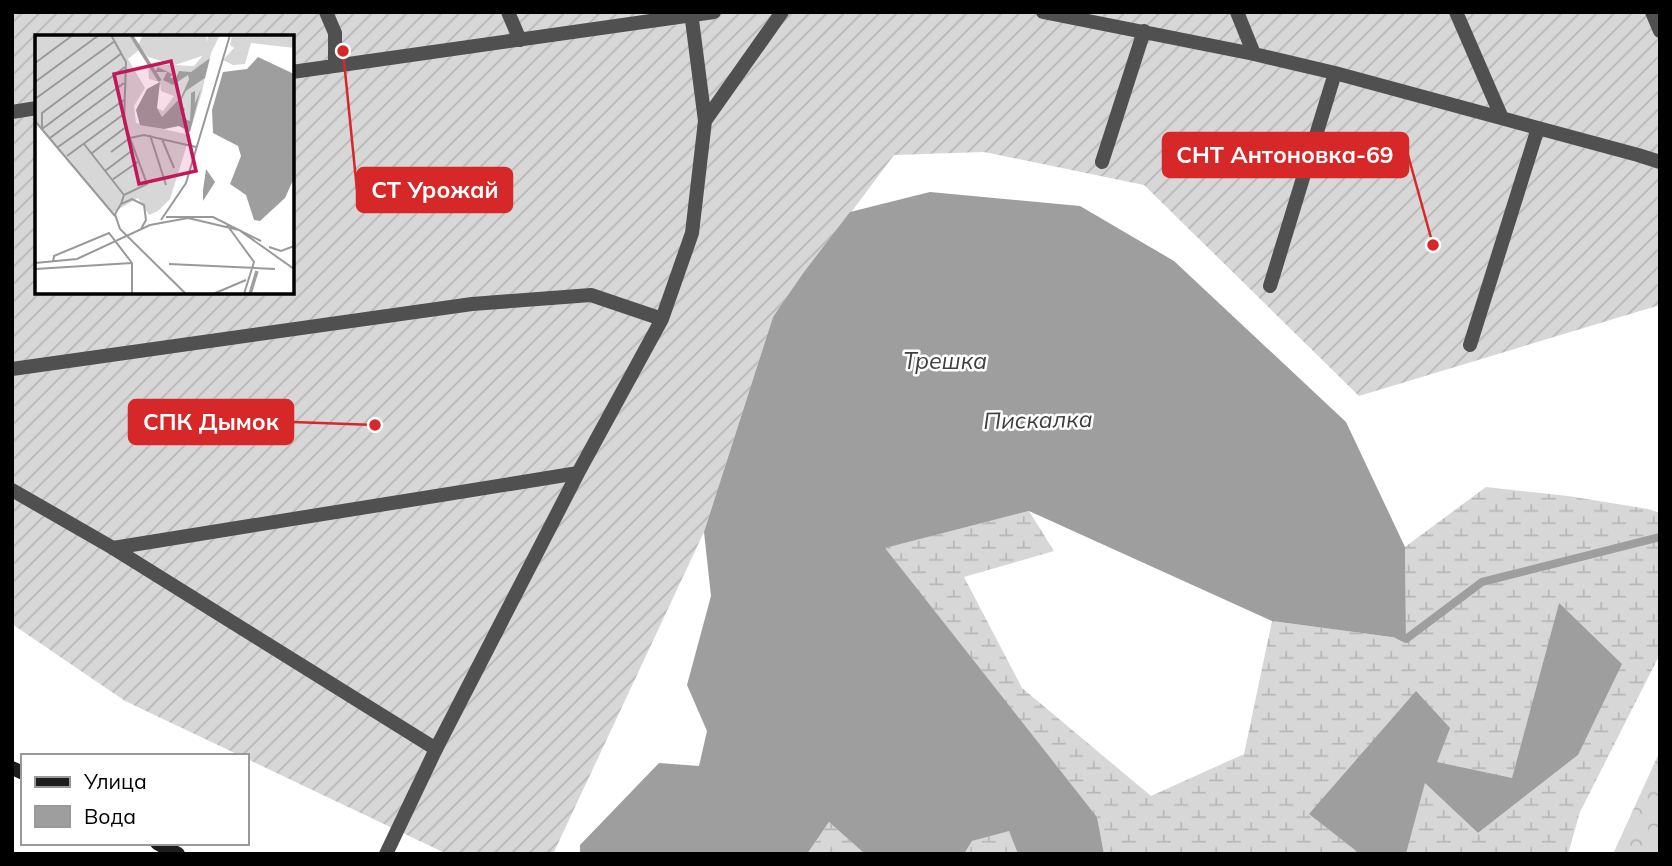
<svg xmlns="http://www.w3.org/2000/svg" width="1672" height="866" font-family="Mulish,sans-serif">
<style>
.forest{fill:url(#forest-crowns)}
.wetland{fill:url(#wetland-marsh)}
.garden{fill:url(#garden-furrows);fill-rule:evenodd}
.water{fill:#9e9e9e}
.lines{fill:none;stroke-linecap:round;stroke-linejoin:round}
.stream{stroke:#9e9e9e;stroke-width:8}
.service{stroke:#505050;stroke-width:14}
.minor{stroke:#505050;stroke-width:14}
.secondary{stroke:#1d1d1d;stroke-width:14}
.labels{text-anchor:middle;stroke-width:5;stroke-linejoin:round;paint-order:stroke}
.water-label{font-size:23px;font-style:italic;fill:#3f3f3f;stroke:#fff}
.inset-river{fill:none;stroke:#9e9e9e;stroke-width:3.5}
.inset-road{fill:none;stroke:#999;stroke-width:2}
.view{fill:#c2185b;fill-opacity:0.15;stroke:#c2185b;stroke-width:3.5}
.inset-edge{fill:none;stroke:#000;stroke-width:3.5}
.leader{fill:none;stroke:#d62828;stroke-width:2.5}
.callout-dot{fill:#d62828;stroke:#fff;stroke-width:2.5}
.callout{fill:#d62828;stroke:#d62828;stroke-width:2.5}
.callout-label{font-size:23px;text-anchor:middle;font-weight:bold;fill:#fff}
</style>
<defs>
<pattern id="forest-crowns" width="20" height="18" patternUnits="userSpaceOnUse" patternTransform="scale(1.75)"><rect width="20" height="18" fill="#d7d7d7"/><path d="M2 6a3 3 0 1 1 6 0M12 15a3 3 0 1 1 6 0" fill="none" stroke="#b7b7b7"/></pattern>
<pattern id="wetland-marsh" width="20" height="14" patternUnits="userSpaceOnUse" patternTransform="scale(1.75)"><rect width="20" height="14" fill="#d7d7d7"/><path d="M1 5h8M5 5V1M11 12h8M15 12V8" fill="none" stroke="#b7b7b7"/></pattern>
<pattern id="garden-furrows" width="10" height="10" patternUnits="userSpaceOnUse" patternTransform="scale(1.75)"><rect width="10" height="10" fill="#d7d7d7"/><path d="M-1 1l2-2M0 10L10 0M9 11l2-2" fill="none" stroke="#b7b7b7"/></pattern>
</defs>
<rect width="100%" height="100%" fill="#fff"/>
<path class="forest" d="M 1660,751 L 1660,854 L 1613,854 Z"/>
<path class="wetland" d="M 1486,487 L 1568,496 L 1648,509 L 1660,513 L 1660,654 L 1580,812 L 1568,854 L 1406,854 L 1425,782 L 1478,833 L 1578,755 L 1559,603 L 1512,779 L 1436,762 L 1310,814 L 1360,854 L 1104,854 L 1097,817 L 884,548 L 1029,511 L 1054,551 L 964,577 L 1022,688 L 1151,796 L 1244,754 L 1272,621 L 1406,639 L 1405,547 Z
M 829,822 L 865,854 L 807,854 Z
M 1009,830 L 1018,854 L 964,854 L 972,841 Z"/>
<path class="garden" d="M 12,12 L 1660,12 L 1660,305 L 1359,396 L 1144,185 L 984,152 L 894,155 L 773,317 L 704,532 L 553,854 L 447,854 L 247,759 L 247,756 L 241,756 L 125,701 L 12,624 ZM 37,37 L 292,37 L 292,292 L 37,292 Z"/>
<path class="water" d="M 930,192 L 1080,206 L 1174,261 L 1346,422 L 1405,547 L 1406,639 L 1272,621 L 1029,511 L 885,548 L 1097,817 L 1104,854 L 1018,854 L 1009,831 L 972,841 L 964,854 L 865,854 L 829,822 L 807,854 L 580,854 L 580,845 L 659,763 L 699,766 L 707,731 L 687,685 L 711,596 L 704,532 L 773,317 L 804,272 L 850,212 Z
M 1559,603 L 1622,664 L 1578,755 L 1478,833 L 1425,783 L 1406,854 L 1360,854 L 1309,814 L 1416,691 L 1450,728 L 1437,762 L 1512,778 Z"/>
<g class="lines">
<path class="stream" d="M 1398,635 L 1406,639 L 1482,582 L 1660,537"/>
<path class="service" d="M 12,490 L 113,548 L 436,749"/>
<path class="minor" d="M 326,12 L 335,33 L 335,66
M 508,12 L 520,40
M 1043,12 L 1254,54 L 1335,73 L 1638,155 L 1660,162
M 1237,12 L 1254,54
M 1456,12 L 1502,118
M 1652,12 L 1660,31
M 292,72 L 714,12
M 12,112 L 37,108
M 705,121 L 782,12
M 1102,162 L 1144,31
M 1270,286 L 1335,73
M 1470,345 L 1538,128
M 12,369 L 472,304 L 591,295 L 662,319
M 113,548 L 578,473
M 386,854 L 436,749 L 578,473 L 662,319 L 692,233 L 705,121 L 691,12"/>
<path class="secondary" d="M 12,768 L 23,773
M 157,843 L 178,854"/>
</g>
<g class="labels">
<g class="water-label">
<text x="945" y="369">Трешка</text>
<text transform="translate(1038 420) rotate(-1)" y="8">Пискалка</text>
</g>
</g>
<g transform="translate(35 35)">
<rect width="259" height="259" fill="#fff"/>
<path d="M 108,0 L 171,0 L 172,7 L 173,0 L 185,0 L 176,18 L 140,30 L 113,22 L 103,10 ZM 197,0 L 251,0 L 259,3 L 259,13 L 216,8 L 210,29 L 198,30 L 188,25 L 199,13 L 195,10 Z" fill="#d7d7d7"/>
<path d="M 170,18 L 176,18 L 175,23 L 156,38 L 141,43 L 134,43 L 133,37 L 133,43 L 138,50 L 154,39 L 154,44 L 146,62 L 127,82 L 122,73 L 128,76 L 139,61 L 126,56 L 125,47 L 114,44 L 113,29 L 159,31 ZM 170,43 L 167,57 L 155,97 L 165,58 L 161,68 L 156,58 L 155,86 L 146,82 L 144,70 L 151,56 Z" fill="#d7d7d7"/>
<path d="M 0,0 L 94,0 L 104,15 L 93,24 L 110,53 L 99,71 L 101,88 L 155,100 L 135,164 L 123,176 L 114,180 L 103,163 L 77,178 L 0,87 Z" fill="#d7d7d7"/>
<path d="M 223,22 L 259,39 L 259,143 L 250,163 L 225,186 L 219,185 L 211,160 L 195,149 L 206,121 L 203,111 L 178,98 L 177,75 L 188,37 L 212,34 ZM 175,23 L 170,43 L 151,56 L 144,70 L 150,74 L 146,82 L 155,86 L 156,58 L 160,56 L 160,68 L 166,54 L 155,97 L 144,91 L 129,94 L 105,90 L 101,75 L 112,54 L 125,47 L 122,73 L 127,82 L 146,62 L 154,44 L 153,40 L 138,50 L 128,45 L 132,37 L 120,37 L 123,32 L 137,39 L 135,43 L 141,43 L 144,36 L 156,37 ZM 171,134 L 180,147 L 168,166 L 168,155 Z" fill="#9e9e9e"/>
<path class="inset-river" d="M 96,0 L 125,46M 215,259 L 222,236"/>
<path class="inset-road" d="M 76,0 L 91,27 L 89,87 L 112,149 L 89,160 L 86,169M 0,28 L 38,0M 0,47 L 64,0M 0,64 L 80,6M 0,86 L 80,181M 7,94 L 7,78 L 87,18M 7,94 L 90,32M 115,100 L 131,150M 15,103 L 89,48M 127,104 L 139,133M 49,109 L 89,160M 23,112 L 89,65M 76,117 L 95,103 L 109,100 L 161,112M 57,118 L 91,92M 32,121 L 89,79M 70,136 L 99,114M 77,145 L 104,126M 131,182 L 178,182 L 226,206M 126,185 L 151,148 L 195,0M 192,190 L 219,227 L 209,259M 106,194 L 111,185 L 109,170 L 97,164 L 86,169 L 80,179 L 85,194 L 151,259M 234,212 L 246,216 L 259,211M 18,227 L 19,221 L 74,198 L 97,228 L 97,259M 0,228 L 42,224 L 115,190 L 153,183 L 204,195 L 259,234M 134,229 L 240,234M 0,234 L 97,228M 178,259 L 211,245"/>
<path class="view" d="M 136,26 L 161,136 L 104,149 L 79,39 Z"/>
<rect width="259" height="259" class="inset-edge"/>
</g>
<path class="leader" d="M1433 245L1408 155M343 51L357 190M375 425L293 422"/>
<g class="callout-dot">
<circle cx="1433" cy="245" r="7"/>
<circle cx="343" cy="51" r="7"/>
<circle cx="375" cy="425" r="7"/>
</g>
<g class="callout">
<rect x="1163" y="133" width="245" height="44" rx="7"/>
<rect x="357" y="168" width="155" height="44" rx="7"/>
<rect x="129" y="400" width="164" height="44" rx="7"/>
</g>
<g class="callout-label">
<text x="1285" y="163">СНТ Антоновка-69</text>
<text x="435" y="198">СТ Урожай</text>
<text x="211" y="430">СПК Дымок</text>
</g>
<rect width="1672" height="866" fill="none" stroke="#000000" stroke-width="28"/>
<rect x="21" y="754" width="228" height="91" fill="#ffffff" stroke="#999999" stroke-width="2"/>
<rect x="35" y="777" width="35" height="10" fill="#1d1d1d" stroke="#999999" stroke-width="2"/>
<text x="84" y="789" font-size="21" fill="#000000">Улица</text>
<rect x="35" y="806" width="35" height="21" fill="#9e9e9e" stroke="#999999" stroke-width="2"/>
<text x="84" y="824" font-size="21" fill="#000000">Вода</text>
</svg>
